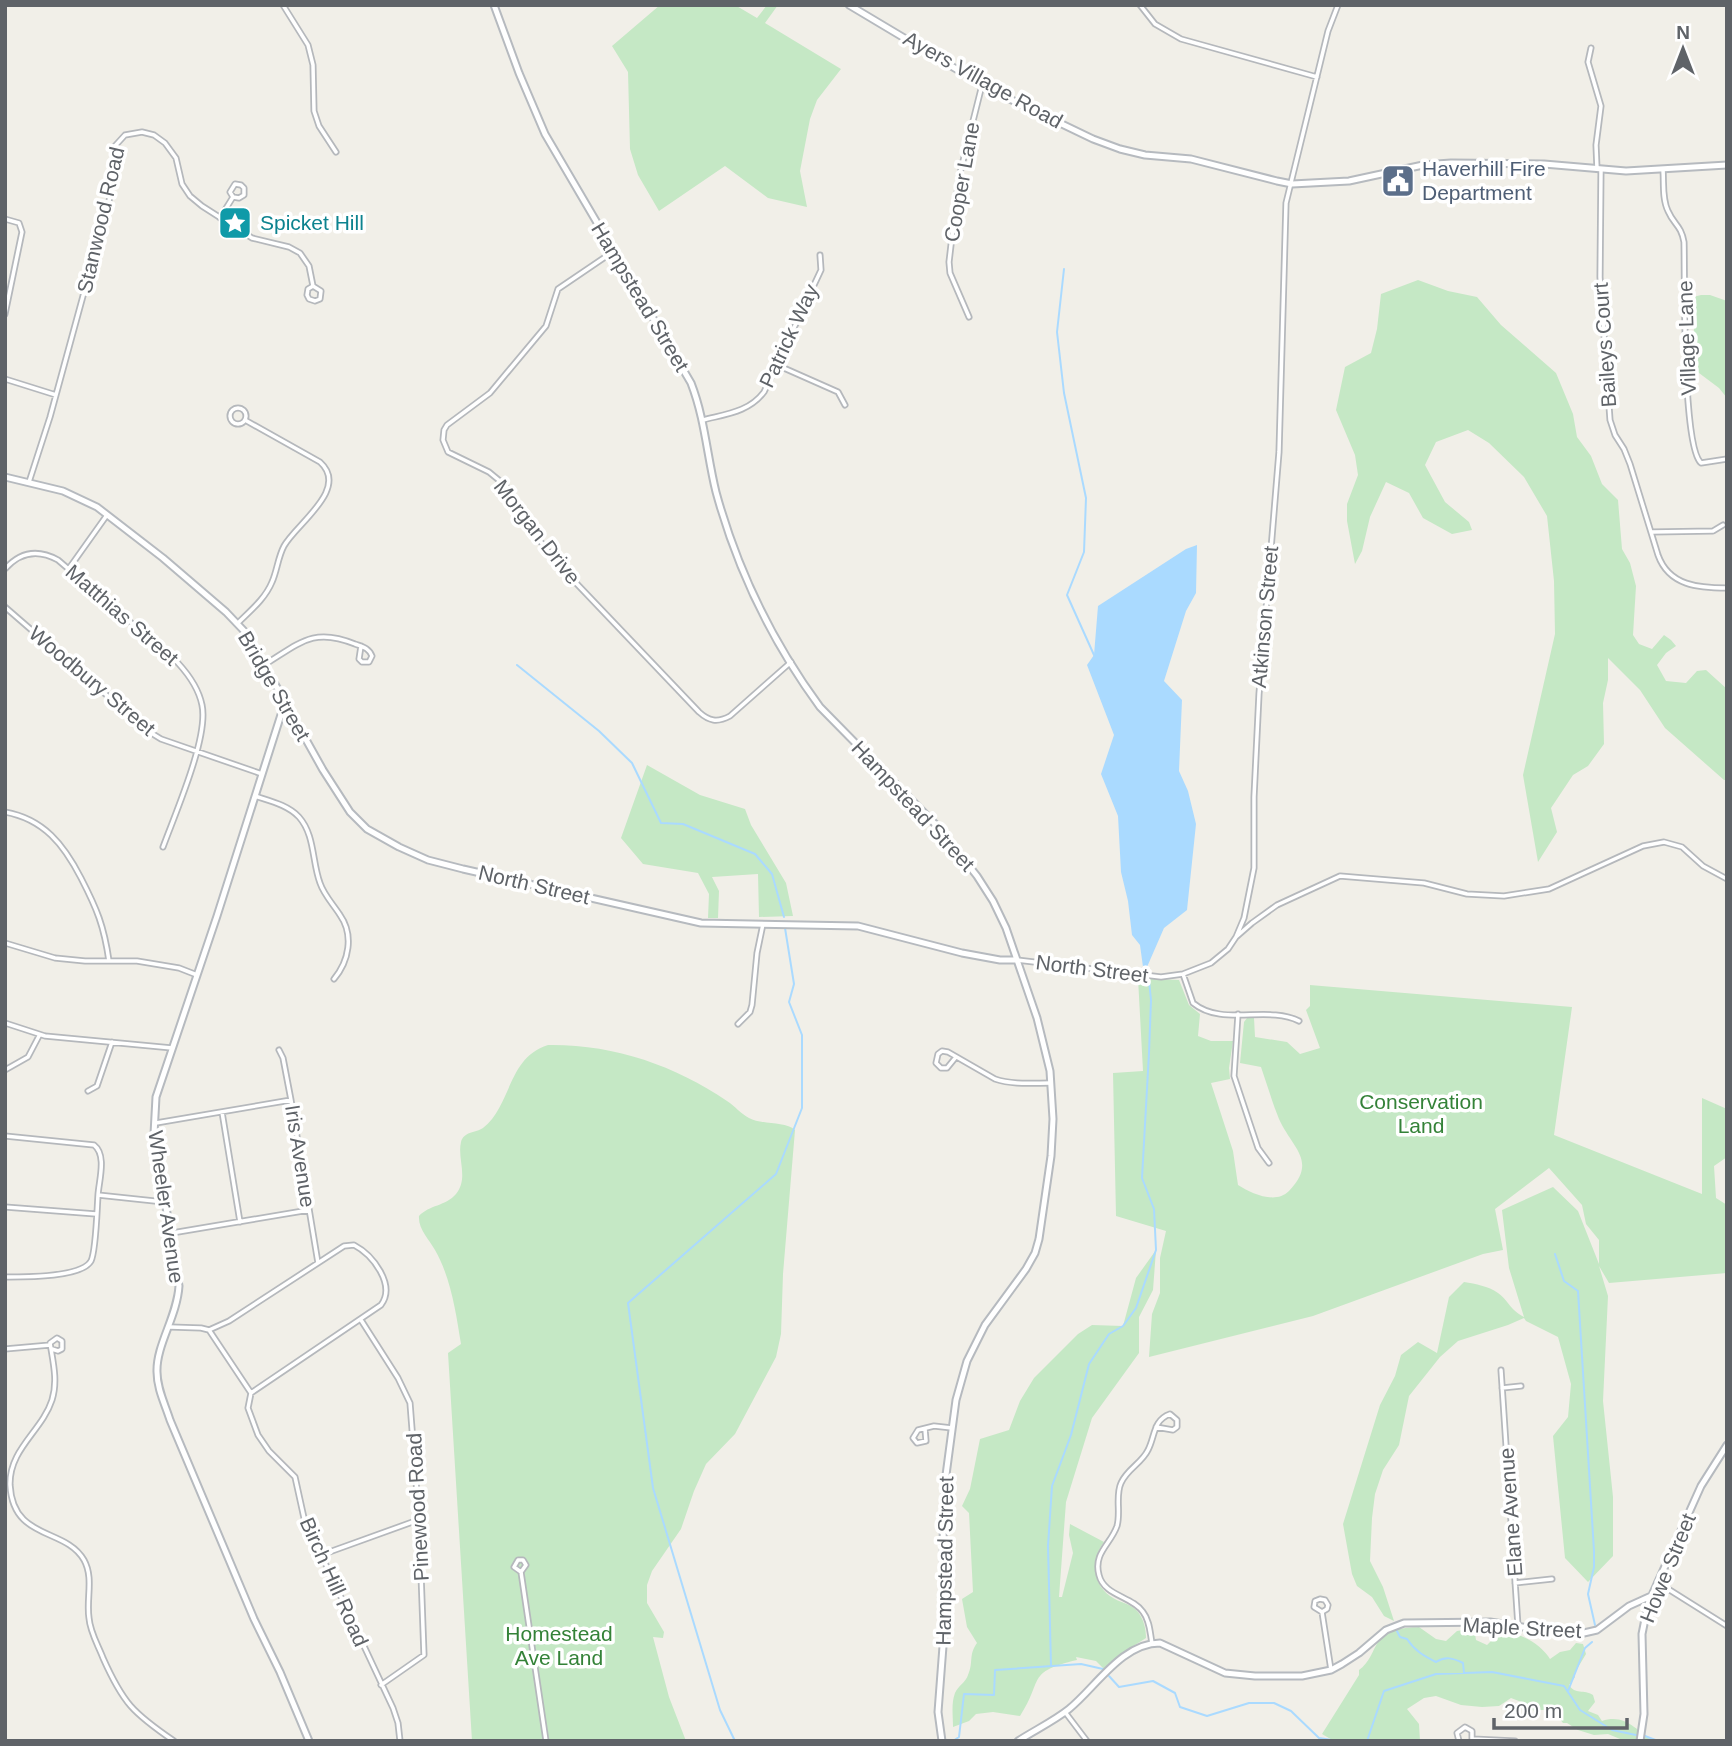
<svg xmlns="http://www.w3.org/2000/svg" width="1732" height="1746" font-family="Arial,sans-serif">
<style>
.green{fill:#c5e8c5}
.water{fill:#aadaff}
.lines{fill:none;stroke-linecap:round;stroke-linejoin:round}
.stream{stroke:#aadaff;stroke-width:2}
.street-casing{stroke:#b5b8bc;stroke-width:7}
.secondary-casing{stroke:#b6babf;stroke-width:9}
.street{stroke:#fff;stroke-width:3.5}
.secondary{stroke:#fff;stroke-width:5}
.labels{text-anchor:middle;stroke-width:7;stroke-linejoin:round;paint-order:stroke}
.street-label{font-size:21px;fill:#5f6368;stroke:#fff}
.service-label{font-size:21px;fill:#4e5e75;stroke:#fff;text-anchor:start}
.culture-label{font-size:21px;fill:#0d838f;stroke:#fff;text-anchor:start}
.park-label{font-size:21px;fill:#348238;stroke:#fff}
</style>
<rect width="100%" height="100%" fill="#f1efe8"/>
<path class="green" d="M 660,5 L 735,5 L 757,18 L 767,5 L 778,5 L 765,23 L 841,69 L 817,100 L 810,119 L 800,171 L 807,207 L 768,198 L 725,166 L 659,211 L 638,175 L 630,149 L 628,72 L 612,46 Z
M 1418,280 L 1448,291 L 1477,297 L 1501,325 L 1556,373 L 1573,414 L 1577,437 L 1591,456 L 1602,484 L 1618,500 L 1622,549 L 1630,563 L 1636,586 L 1633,635 L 1639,644 L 1652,649 L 1664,635 L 1671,640 L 1676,646 L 1666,653 L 1657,665 L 1666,681 L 1686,683 L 1697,671 L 1706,670 L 1727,689 L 1727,780 L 1724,780 L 1665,728 L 1640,690 L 1608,658 L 1608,680 L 1603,703 L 1604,744 L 1588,766 L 1573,775 L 1551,808 L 1557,832 L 1538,862 L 1523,775 L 1555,634 L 1554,581 L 1547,516 L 1524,477 L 1489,443 L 1468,430 L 1436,442 L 1425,465 L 1445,502 L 1469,522 L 1472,530 L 1452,534 L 1423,518 L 1409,493 L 1386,482 L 1370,517 L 1362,551 L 1355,564 L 1347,521 L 1347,504 L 1358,475 L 1355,455 L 1336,410 L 1345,367 L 1371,353 L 1377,329 L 1381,294 Z
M 1701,295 L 1710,295 L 1727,301 L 1727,398 L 1719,388 L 1695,370 L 1693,297 Z
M 647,765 L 700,795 L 745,809 L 751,825 L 786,883 L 793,916 L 759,917 L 758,874 L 712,877 L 719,891 L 718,918 L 708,918 L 709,894 L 698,873 L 643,864 L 621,838 Z
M 1138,978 L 1179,980 L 1189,1005 L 1200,1014 L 1198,1036 L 1211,1041 L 1233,1041 L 1229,1068 L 1230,1079 L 1211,1083 L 1233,1151 L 1238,1185 C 1251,1193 1275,1205 1289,1191 C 1318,1161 1292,1148 1279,1119 C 1272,1102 1267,1084 1261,1067 L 1240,1063 L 1244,1022 L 1247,1018 L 1254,1018 L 1255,1037 L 1287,1042 L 1300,1054 L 1320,1048 L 1306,1010 L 1310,1006 L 1310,985 L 1572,1007 L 1554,1135 L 1702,1194 L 1702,1098 L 1727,1109 L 1727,1157 L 1714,1166 L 1716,1198 L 1727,1205 L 1727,1273 L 1609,1283 L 1599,1266 L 1608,1296 L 1603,1401 L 1613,1497 L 1613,1556 L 1588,1582 L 1565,1558 L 1553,1436 L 1568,1417 L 1571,1384 L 1558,1337 L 1526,1321 L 1524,1318 L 1508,1325 L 1458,1341 L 1440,1357 L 1409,1396 L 1399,1445 L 1383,1470 L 1375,1494 L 1372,1518 L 1370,1561 L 1383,1587 L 1394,1621 L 1384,1616 L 1372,1597 L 1357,1586 L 1352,1574 L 1343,1524 L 1380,1405 L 1395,1376 L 1401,1355 L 1418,1342 L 1437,1353 L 1449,1297 L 1464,1282 C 1476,1284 1488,1286 1498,1293 C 1509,1301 1509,1309 1524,1317 L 1509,1268 L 1502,1210 L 1553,1187 L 1578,1211 L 1599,1264 L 1599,1240 L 1586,1224 L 1582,1205 L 1549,1168 L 1495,1209 L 1503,1250 L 1483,1254 L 1313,1316 L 1149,1357 L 1152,1314 L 1160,1293 L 1160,1258 L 1166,1231 L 1116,1216 L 1113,1073 L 1143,1071 Z
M 548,1045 C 613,1044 674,1065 727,1101 C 735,1106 741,1114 749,1118 C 762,1125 785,1121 795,1130 L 783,1274 L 781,1334 L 776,1357 L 735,1434 L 706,1464 L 694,1491 L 681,1529 L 652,1571 L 647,1585 L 647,1603 L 664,1632 L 663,1638 L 653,1637 L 669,1697 L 686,1741 L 472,1741 L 448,1353 L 461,1344 C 456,1313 451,1278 435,1250 C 429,1239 418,1229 419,1216 C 429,1205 446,1206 456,1194 C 469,1178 457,1159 461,1142 C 464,1131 476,1133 483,1128 C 512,1105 507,1058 548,1045 Z
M 1156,1250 L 1153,1290 L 1139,1317 L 1139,1353 L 1092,1418 L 1066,1502 L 1059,1597 L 1062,1597 L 1073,1553 L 1069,1535 L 1070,1524 L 1104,1542 C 1091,1559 1092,1583 1110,1596 C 1119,1603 1131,1603 1138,1612 C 1144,1620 1146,1629 1146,1638 L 1124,1652 L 1104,1669 L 1096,1661 L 1076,1657 L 1077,1660 C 1025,1672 1044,1680 1020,1716 L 993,1712 L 976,1714 L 969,1721 L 953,1727 C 953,1716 951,1703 955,1693 C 958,1686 966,1682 968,1675 C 974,1661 968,1656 977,1643 L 967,1627 L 962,1599 L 973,1592 L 969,1513 L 962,1506 L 970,1489 L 980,1439 L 1009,1430 L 1020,1401 L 1034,1378 L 1078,1334 L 1092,1325 L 1123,1326 L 1136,1278 Z
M 1419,1627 L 1436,1639 L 1446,1641 L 1457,1631 L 1469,1629 L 1475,1634 L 1476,1640 L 1487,1645 L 1496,1636 L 1492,1632 C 1512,1628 1540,1642 1550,1659 L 1560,1652 L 1570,1650 L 1576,1643 L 1583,1644 L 1586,1654 L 1574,1674 L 1575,1677 L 1569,1685 C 1575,1695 1584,1689 1593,1695 L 1595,1702 L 1588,1711 L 1598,1715 L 1602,1721 C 1625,1713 1637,1731 1653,1741 L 1625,1741 L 1608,1734 L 1594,1735 L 1578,1730 L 1567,1723 L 1563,1723 C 1555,1712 1549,1708 1534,1711 L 1524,1703 L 1511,1698 L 1499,1706 L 1482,1707 L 1461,1705 L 1436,1696 L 1424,1698 L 1407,1709 L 1419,1724 L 1420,1741 L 1334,1741 L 1322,1734 L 1359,1675 L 1359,1670 C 1369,1663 1372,1652 1378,1642 C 1387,1628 1406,1628 1419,1627 Z"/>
<path class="water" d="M 1197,545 L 1196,593 L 1186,611 L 1164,681 L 1182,700 L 1179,771 L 1188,791 L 1196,824 L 1187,910 L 1164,928 L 1147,967 L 1143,967 L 1140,945 L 1132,935 L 1128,901 L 1121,872 L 1118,816 L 1101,774 L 1114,735 L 1087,665 L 1094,655 L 1098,606 L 1186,549 Z"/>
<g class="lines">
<path class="stream" d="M 1064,269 L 1057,332 L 1064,393 L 1086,498 L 1084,552 L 1067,595 L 1094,655
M 517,665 L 599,731 L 632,763 L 661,823 L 683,824 L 755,854 L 772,874 L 784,917
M 1555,1254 L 1564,1281 L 1578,1291 L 1594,1551 L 1594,1567 L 1588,1594 L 1595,1625
M 1397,1631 L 1400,1637 L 1407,1639 C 1415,1651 1424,1656 1436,1662 C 1445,1656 1453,1658 1463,1663 L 1464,1673
M 1051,1666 L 1048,1546 L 1052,1486 L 1071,1435 L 1089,1364 L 1109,1334 L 1123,1326 L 1136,1308 L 1156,1250 L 1154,1209 L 1142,1178 L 1149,1053 L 1151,1000 L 1149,981
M 1109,1676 L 1119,1687 L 1153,1681 L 1175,1693 L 1180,1707 L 1207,1716 L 1249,1703 L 1274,1703 L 1291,1711 L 1319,1738 L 1338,1741
M 1568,1691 L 1585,1648 L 1592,1642
M 1645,1736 L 1658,1741
M 735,1741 L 720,1710 L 653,1488 L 628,1303 L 776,1174 L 802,1108 L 802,1035 L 789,1002 L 794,984 L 785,928
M 953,1741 L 959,1737 L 964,1694 L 994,1695 L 995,1670 L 1081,1664 L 1103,1669
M 1367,1741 L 1384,1691 L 1436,1674 L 1492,1672 L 1564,1686 L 1580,1710 L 1612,1730 L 1636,1735"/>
<defs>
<path id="street" d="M 283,5 L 308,45 L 313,65 L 314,111 L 319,126 L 336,152
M 1140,5 L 1155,24 L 1181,39 L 1317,77
M 1591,48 L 1588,62 L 1601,106 L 1596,145 L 1597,169
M 1601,170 L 1600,277 L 1610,420 L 1615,435 L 1624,449 L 1630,464 L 1658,555 C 1669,586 1699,588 1727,588
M 1663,170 C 1664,183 1662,199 1668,211 C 1674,225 1681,225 1684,242 C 1685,276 1682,446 1701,463 L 1727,459
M 220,218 L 233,197 L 230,192 L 235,184 L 241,185 L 244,188 L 244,195 L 239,198 L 233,197
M 5,219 L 19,223 L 22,232 L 5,314
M 614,251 L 558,289 L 546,326 L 490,393 L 447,425 L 444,430 L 443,440 L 448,452 L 489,472 L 506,486 L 534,533 L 557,563 L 699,712 C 709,721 717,723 730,716 L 791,662
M 969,317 L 950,273 L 949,262 L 959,177 L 982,85
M 777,365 L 838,392 L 845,405
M 5,379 L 56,395
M230 416a8 8 0 1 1 16 0a8 8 0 1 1-16 0Z
M 703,420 C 726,414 749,412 764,392 L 821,270 L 820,255
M 29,482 L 50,417 L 110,197 L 114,147 L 125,135 L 142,132 L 154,135 L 165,143 L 176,158 L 182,184 L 190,196 L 202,206 L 252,238 L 289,247 L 300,253 L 309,266 L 313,286 L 321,291 L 320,299 L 315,301 L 309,299 L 307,295 L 308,289 L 313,286
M 1652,532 L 1713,531 L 1723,525
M 70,567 L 107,515
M 5,569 C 20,552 38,549 58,560 L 178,663 C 189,675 199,690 202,705 C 209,737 175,814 163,847
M 5,607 L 148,731 L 161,739 L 262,774
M 238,623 C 250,611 265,599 272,582 C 277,571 278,557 284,546 C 296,524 350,489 320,462 L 245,420
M 264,665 C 300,643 313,627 355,644 C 363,647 369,648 372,656 L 369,662 L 362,662 L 359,659 L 361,646
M 255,796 C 270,801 288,805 299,817 C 315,835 312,862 320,883 C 324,895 333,904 340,915 C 354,935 349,961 334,979
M 5,812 C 44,819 64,845 81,878 C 97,909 104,926 109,961
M 1236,937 L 1244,918 L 1254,868 L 1254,797 L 1259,694 L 1279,452 L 1286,203 L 1328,31 L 1338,5
M 5,943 L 55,958 L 85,961 L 137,961 L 179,968 L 197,975
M 1017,960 L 1161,977 L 1183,974 L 1211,963 L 1228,949 L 1236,937 L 1252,923 L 1277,905 L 1340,876 L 1424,883 L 1467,894 L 1504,896 L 1549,889 L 1643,846 L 1664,842 L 1682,847 L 1703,866 L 1727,879
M 1183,974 L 1193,1003 C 1222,1027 1267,1005 1299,1021
M 1238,1014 L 1234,1076 L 1258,1148 L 1269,1163
M 5,1023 L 45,1036 L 172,1048
M 738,1024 L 750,1012 L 752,1005 L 757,953 L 763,924
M 279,1050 L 283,1058 L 291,1100 L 318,1263
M 956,1057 L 947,1068 L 941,1068 L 936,1063 L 938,1054 L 942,1051 L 948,1052 L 995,1079 C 1013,1085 1032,1083 1051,1083
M 5,1070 L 28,1057 L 39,1036
M 88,1091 L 97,1086 L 112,1042
M 222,1112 L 240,1222
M 156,1123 L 291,1100
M 5,1136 L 94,1145 C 107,1155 99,1180 98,1195 L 164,1202
M 5,1207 L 96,1214
M 172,1233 L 309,1210
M 5,1277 C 23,1277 81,1278 91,1261 C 96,1251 97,1209 98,1195
M 361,1320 L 398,1378 L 410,1403 L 419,1520 L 424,1655 L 381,1685
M 170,1327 L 201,1328 L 209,1330 L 251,1393
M 209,1330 L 229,1321 L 344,1246 L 354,1245 C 373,1255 396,1285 381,1305 L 251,1393
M 5,1349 L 50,1345
M 52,1349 L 58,1351 L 62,1349 L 62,1341 L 57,1338 L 50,1343 C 53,1362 58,1381 52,1400 C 42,1431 9,1449 10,1485 C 13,1541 65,1527 84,1560 C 94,1578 86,1599 89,1618 C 90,1632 98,1645 103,1658 C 123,1703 133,1713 174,1741
M 1501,1370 L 1518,1626
M 1502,1388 L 1521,1386
M 251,1393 L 248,1408 L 258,1435 L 269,1451 L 295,1477 L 304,1518 L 393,1708 L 398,1723 L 400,1741
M 925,1429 L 926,1441 L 917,1443 L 913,1438 L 918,1430 L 934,1426 L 952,1428
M 321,1555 L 418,1520
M 521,1572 L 514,1567 L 518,1560 L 523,1560 L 526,1565 L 521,1572 L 546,1741
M 1657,1582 L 1727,1626
M 1515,1583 L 1552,1579
M 1322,1612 L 1314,1607 L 1315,1601 L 1320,1599 L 1325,1600 L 1328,1605 L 1327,1609 L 1322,1612 L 1331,1670
M 1152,1643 C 1150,1633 1150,1621 1143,1612 C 1132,1596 1104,1596 1099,1575 C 1093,1553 1111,1544 1117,1526 C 1121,1512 1115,1496 1121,1483 C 1127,1469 1142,1463 1148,1450 C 1155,1437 1153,1420 1170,1414 L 1177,1420 L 1177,1427 L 1173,1430 L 1156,1427
M 1065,1712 L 1087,1741
M 1473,1739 L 1515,1741
M 1459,1741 L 1457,1733 L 1465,1727 L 1472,1731 L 1472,1741"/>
<path id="secondary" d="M 494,5 L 519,73 L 545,134 L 691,383 C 705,419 707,456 716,492 C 737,569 773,643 820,707 L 938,827 L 977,876 L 993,901 L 1006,928 L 1037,1018 L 1050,1071 L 1053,1119 L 1051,1156 L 1039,1239 L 1035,1253 L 1026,1269 L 985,1325 L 967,1361 L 956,1400 L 946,1475 L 943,1514 L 944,1633 L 938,1712 L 942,1741
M 849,5 L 993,91 L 1093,139 L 1120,149 L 1145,155 L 1191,159 L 1277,181 L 1292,184 L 1349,181 L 1423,165 L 1451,163 L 1544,164 L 1626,171 L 1727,165
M 5,477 L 63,491 L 97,507 L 163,558 L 226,612 L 247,634 L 323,770 L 350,812 L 367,829 L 399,847 L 428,860 L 463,869 L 701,923 L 858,926 L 962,953 L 1000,960 L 1017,960
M 285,702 L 217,916 L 156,1097 L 154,1134 L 179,1286 C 177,1317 156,1345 157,1372 C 157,1389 165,1404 170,1420 L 254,1619 L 280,1672 L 309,1741
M 1018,1741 C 1035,1730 1054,1721 1069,1709 C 1096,1687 1122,1643 1160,1643 L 1225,1673 L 1255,1676 L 1302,1676 L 1331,1670 L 1342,1664 L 1359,1653 L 1386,1630 L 1404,1623 L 1490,1622 L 1575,1635 L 1597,1630 L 1629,1606 L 1651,1596
M 1640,1741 L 1644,1714 L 1642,1634 L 1648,1604 L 1701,1486 L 1727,1445"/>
</defs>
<use href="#street" class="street-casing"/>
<use href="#secondary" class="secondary-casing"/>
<use href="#street" class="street"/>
<use href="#secondary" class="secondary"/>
</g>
<defs>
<symbol id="civic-square" viewBox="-11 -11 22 22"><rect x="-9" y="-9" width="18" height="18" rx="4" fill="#5c6f8a" stroke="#fff"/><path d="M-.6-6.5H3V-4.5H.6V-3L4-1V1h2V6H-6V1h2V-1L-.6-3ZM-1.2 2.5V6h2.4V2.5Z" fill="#fff"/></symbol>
<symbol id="sight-square" viewBox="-11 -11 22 22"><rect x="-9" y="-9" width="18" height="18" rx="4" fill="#0f9aa8" stroke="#fff"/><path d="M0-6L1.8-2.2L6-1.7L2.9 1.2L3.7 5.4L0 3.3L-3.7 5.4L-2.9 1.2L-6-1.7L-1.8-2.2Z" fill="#fff"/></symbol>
</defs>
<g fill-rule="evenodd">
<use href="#civic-square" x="1379" y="162" width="38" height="38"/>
<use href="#sight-square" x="216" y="204" width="38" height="38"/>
</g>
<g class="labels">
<g class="street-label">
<text transform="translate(983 80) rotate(29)" y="7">Ayers Village Road</text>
<text transform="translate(962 182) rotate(-80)" y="7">Cooper Lane</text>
<text transform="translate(101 220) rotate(-77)" y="7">Stanwood Road</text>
<text transform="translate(640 297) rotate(59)" y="7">Hampstead Street</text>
<text transform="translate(789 336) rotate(-65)" y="7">Patrick Way</text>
<text transform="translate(1687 338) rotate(-92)" y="7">Village Lane</text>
<text transform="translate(1605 345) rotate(-94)" y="7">Baileys Court</text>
<text transform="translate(537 532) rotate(52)" y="7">Morgan Drive</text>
<text transform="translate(122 615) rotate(41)" y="7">Matthias Street</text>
<text transform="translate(1265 617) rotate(-85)" y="7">Atkinson Street</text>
<text transform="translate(92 681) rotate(40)" y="7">Woodbury Street</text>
<text transform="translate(274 686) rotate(60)" y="7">Bridge Street</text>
<text transform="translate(913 806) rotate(47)" y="7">Hampstead Street</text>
<text transform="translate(534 885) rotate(13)" y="7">North Street</text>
<text transform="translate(1092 969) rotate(7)" y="7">North Street</text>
<text transform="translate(300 1156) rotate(81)" y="7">Iris Avenue</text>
<text transform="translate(166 1207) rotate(82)" y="7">Wheeler Avenue</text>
<text transform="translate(418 1507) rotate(-93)" y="7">Pinewood Road</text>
<text transform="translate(1511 1512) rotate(-94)" y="7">Elane Avenue</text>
<text transform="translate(945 1561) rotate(-89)" y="7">Hampstead Street</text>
<text transform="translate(1668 1568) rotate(-68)" y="7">Howe Street</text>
<text transform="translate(334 1582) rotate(66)" y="7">Birch Hill Road</text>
<text transform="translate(1522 1628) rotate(3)" y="7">Maple Street</text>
</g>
<g class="service-label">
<text x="1422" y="176">Haverhill Fire<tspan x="1422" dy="24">Department</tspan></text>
</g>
<g class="culture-label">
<text x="260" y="230">Spicket Hill</text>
</g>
<g class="park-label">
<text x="1421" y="1109">Conservation<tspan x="1421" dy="24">Land</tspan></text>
<text x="559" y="1641">Homestead<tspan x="559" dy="24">Ave Land</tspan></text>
</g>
</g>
<rect width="1732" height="1746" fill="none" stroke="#5f6368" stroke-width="14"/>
<g transform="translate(1683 49)" stroke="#ffffff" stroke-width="5" paint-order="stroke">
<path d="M0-5L12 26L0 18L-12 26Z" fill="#5f6368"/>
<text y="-10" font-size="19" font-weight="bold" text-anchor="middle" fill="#5f6368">N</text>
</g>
<path d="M1494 1718v10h133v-10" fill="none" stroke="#5f6368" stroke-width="3.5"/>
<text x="1504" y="1718" font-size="21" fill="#5f6368" stroke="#ffffff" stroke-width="5" paint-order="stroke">200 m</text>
</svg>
